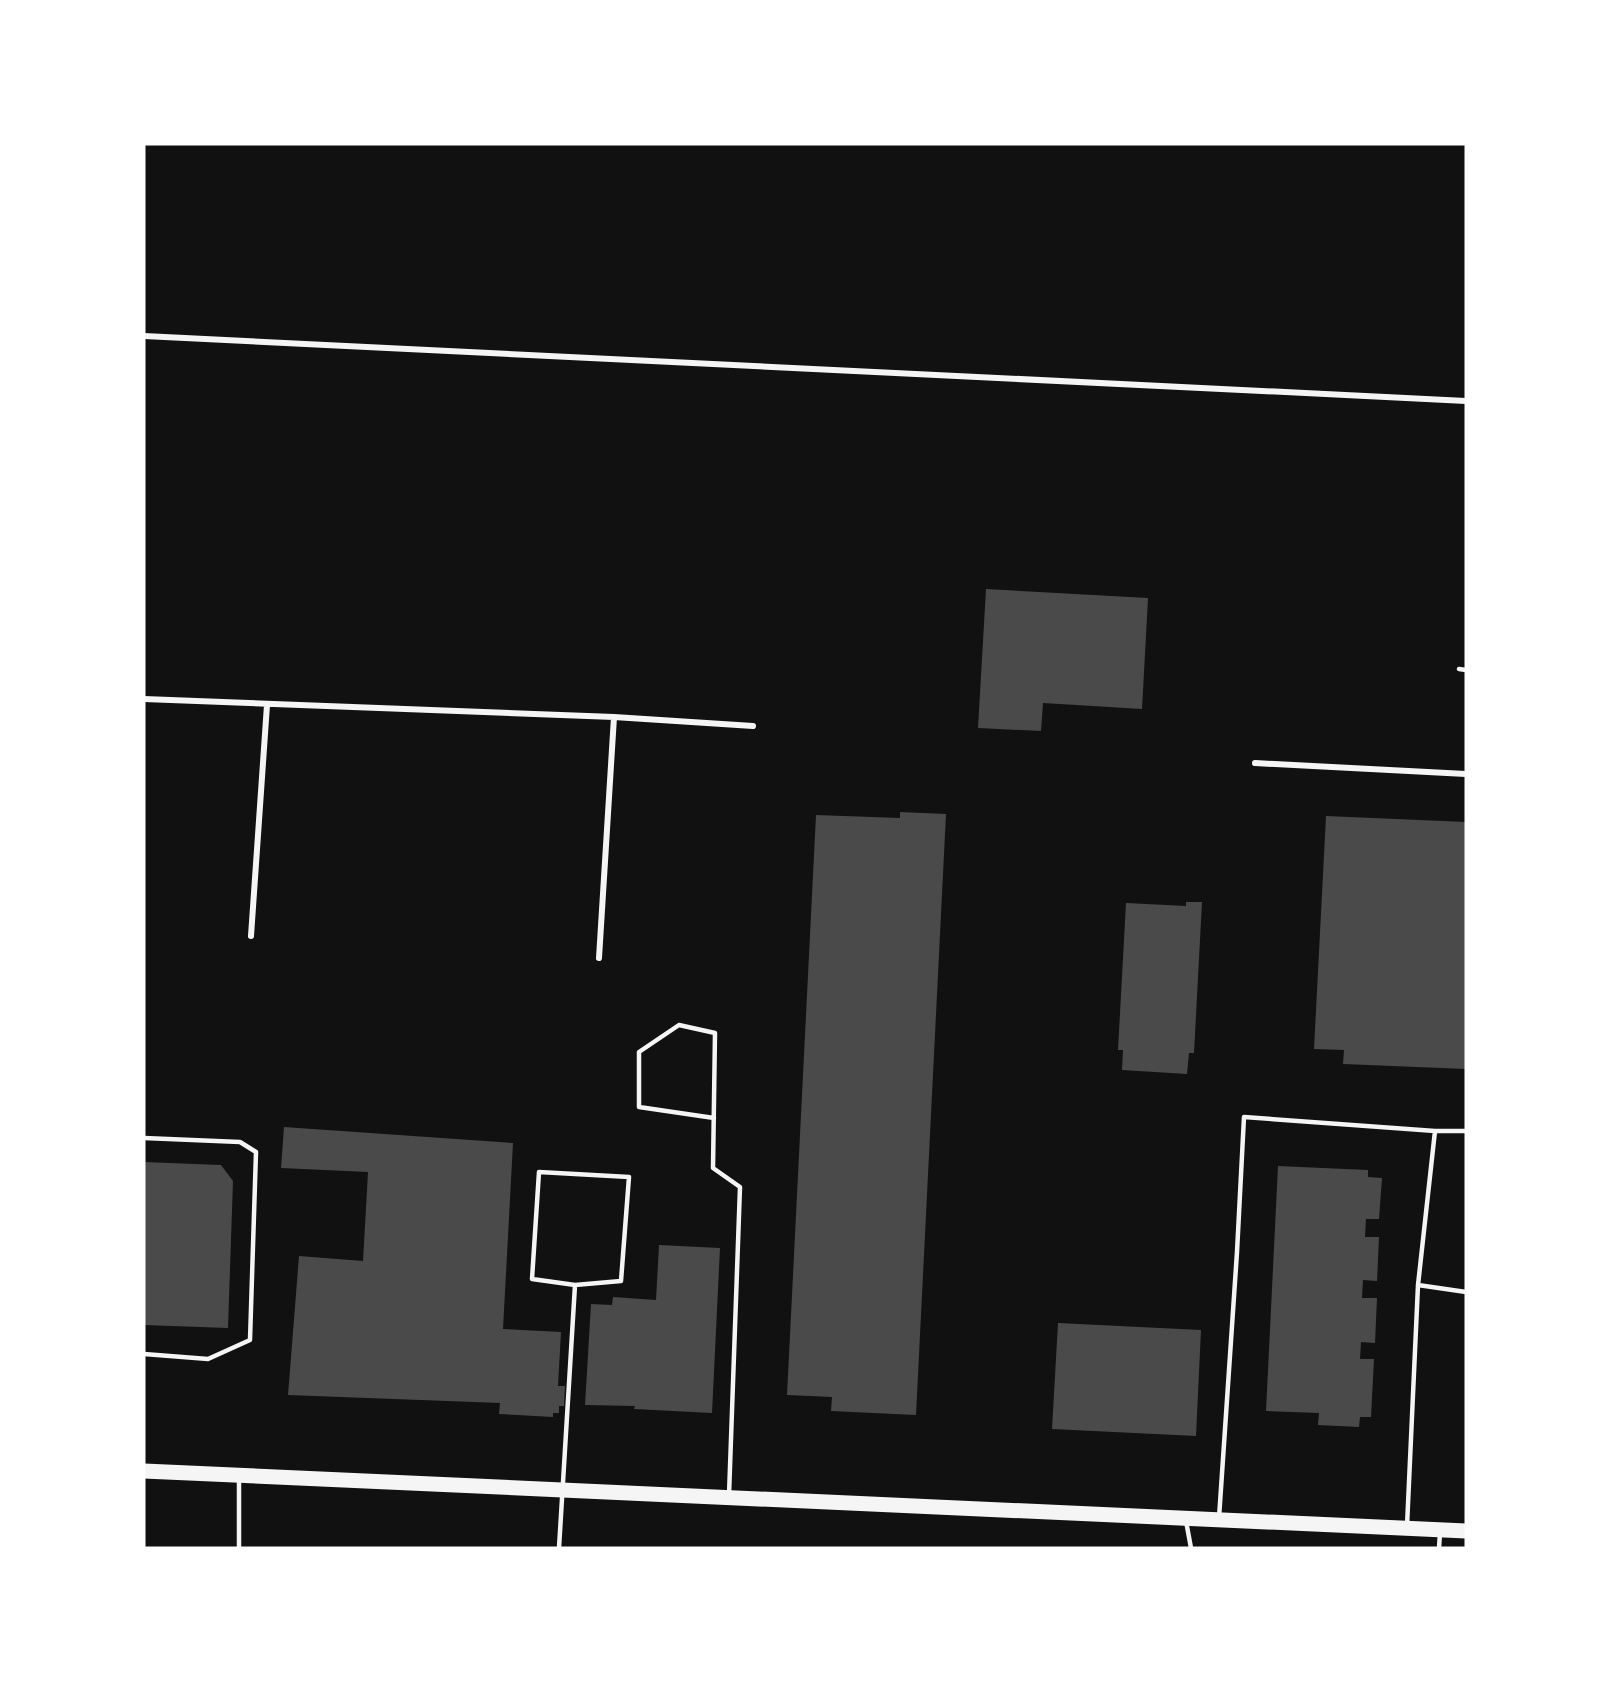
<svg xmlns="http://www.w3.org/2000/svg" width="1610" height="1692" font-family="Montserrat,sans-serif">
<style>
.building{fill:#4a4a4a}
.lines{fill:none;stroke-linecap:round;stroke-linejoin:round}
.service{stroke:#f5f5f5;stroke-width:4.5}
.minor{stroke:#f5f5f5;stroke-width:6}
.primary{stroke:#f5f5f5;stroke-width:15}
</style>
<rect width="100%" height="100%" fill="#111"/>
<path class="building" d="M 986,589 L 1148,598 L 1142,709 L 1043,703 L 1041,731 L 978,728 Z
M 900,812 L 946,814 L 916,1415 L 831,1411 L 832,1397 L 787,1395 L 816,815 L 900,818 Z
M 1326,816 L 1466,822 L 1466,1069 L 1343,1064 L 1344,1050 L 1314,1049 Z
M 1186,902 L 1202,902 L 1194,1053 L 1189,1053 L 1187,1074 L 1122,1070 L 1123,1050 L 1118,1050 L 1126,903 L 1186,906 Z
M 284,1127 L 513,1143 L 503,1329 L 561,1332 L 558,1386 L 565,1386 L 564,1406 L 559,1406 L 559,1413 L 553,1413 L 553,1417 L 499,1414 L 500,1403 L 288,1395 L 299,1256 L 363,1261 L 368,1172 L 281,1168 Z
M 144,1162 L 221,1165 L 233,1181 L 228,1328 L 144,1325 Z
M 1278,1166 L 1368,1170 L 1368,1177 L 1382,1178 L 1379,1219 L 1366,1219 L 1365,1237 L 1379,1237 L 1377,1281 L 1363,1280 L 1362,1298 L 1377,1298 L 1375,1343 L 1361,1342 L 1360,1359 L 1374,1359 L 1371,1417 L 1360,1417 L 1359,1427 L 1318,1425 L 1319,1413 L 1266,1411 Z
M 659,1245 L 720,1248 L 712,1413 L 634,1409 L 635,1406 L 585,1405 L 591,1304 L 612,1305 L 613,1297 L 656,1300 Z
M 1058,1323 L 1201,1330 L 1196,1436 L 1052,1429 Z"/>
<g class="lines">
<path class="service" d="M 1459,669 L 1466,670
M 714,1118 L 639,1107 L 639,1052 L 679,1025 L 715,1033 L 713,1168 L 740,1187 L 729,1495
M 1435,1131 L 1418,1285 L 1466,1292
M 144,1138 L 240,1142 L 256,1152 L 250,1340 L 208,1359 L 144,1354
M 239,1479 L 239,1548
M 1219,1518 L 1237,1252 L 1244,1117 L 1435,1131 L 1466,1131
M 1186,1521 L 1191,1548
M 1407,1526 L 1418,1285
M 559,1548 L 575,1285 L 621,1281 L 629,1177 L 539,1172 L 532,1279 L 575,1285
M 1439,1548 L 1440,1533"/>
<path class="minor" d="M 144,336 L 1466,401
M 144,699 L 614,717 L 753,726
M 1255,763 L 1466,774
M 251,936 L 267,705
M 599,958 L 614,717"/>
<path class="primary" d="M 144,1471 L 1466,1531"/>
</g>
<rect width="1610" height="1692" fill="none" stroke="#ffffff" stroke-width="291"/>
</svg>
